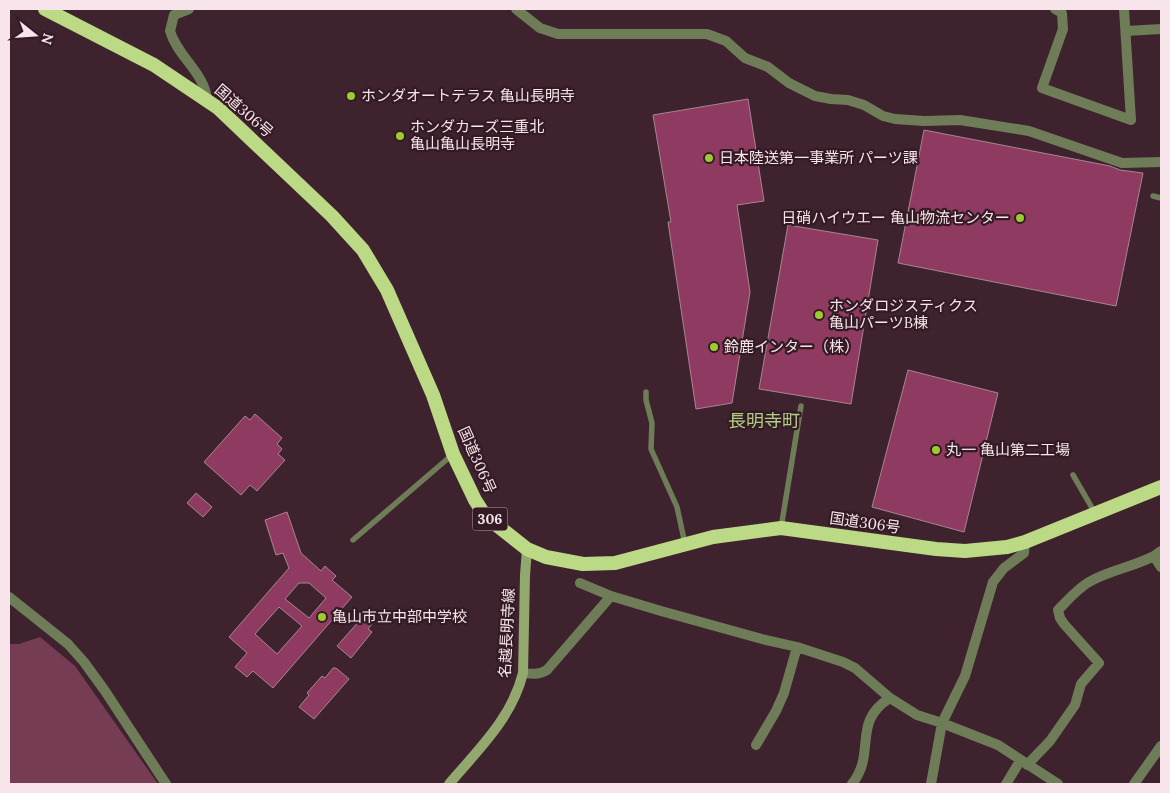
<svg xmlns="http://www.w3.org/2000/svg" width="1170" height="793" font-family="Lora,'Noto Sans JP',serif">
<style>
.green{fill:#763c54}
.building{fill:#8f3a60;stroke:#a78692;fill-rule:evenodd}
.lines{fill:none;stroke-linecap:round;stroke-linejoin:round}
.service{stroke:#6e7c58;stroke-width:5.5}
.minor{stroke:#6e7c58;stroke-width:10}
.secondary{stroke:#93a86e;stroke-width:10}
.trunk{stroke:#bcda86;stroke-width:14}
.poi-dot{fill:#9dca2f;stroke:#331a24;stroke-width:2}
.labels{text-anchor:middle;stroke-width:4.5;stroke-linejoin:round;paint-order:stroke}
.shield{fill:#331a24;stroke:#bca8af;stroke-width:1}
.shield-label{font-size:14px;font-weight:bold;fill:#f7e5eb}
.poi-label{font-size:15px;fill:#f7e5eb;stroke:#331a24;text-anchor:start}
.street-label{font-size:15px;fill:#f7e5eb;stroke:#331a24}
.quarter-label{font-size:18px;fill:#b2cc84;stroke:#331a24}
</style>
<rect width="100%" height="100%" fill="#3e232e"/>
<path class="green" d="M 40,637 L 75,666 L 158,784 L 9,784 L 9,644 L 19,644 Z"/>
<path class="building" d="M 748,99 L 764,201 L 737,205 L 750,292 L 732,403 L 696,409 L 668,222 L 671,222 L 653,115 Z
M 924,130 L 1110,166 L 1120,170 L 1143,173 L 1116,306 L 898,263 Z
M 788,225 L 878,240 L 851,404 L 759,389 Z
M 908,370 L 998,393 L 964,532 L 872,507 Z
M 255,414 L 282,438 L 277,444 L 282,449 L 278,454 L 285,460 L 257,491 L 250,485 L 241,495 L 204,462 L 245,416 L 250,420 Z
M 196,493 L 212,507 L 203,517 L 187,503 Z
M 287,512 L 301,553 L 321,571 L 325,566 L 336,576 L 332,580 L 352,597 L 273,688 L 253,671 L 247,677 L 235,667 L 247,653 L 229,637 L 289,568 L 283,553 L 276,555 L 265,520 ZM 299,583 L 309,583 L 326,598 L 309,618 L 285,599 ZM 279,607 L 302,626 L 277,654 L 255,634 Z
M 365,618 L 372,624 L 368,629 L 372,632 L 351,658 L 337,646 L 361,619 L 362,620 Z
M 333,668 L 336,668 L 349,679 L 314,719 L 299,707 L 309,695 L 307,693 L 322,676 L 325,678 Z"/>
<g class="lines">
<path class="service" d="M 1153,196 L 1161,198
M 646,392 L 646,400 L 652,423 L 651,449 L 677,507 L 685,544
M 1073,475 L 1095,513
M 781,528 L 801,406
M 353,540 L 452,455"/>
<path class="minor" d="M 189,9 L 174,15 L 170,31 C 177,56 205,73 207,100
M 516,9 L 540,28 L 558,34 L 707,34 L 726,41 L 745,58 L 768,67 L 789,83 L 815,96 L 831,99 L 848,100 L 864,105 L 883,116 L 895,119 L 924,121 L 960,120 L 1029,131 L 1122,163 L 1161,162
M 1055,9 L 1062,13 L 1063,29 L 1042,88 L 1131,120 L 1124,9
M 1126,31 L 1161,29
M 1161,551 L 1154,556 L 1161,567
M 580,583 L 611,596 L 661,611 L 762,639 L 797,647 L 843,662 L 855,668 L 890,698 L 917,715 L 942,723 L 998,745 L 1058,784
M 9,597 L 68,644 L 84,662 L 105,691 L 166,784
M 523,673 C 532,674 539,675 547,670 L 611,596
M 756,745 L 776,711 L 784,693 L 797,647
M 1027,765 L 1050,741 L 1075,705 L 1081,684 L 1099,663 L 1064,624 L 1060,618 L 1058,610 C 1068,600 1077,589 1089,582 C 1110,570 1133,567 1154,556
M 852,784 C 877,753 851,722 890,698
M 931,784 L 942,723 L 965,676 L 993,582 L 1004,568 L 1024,553 L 1025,542
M 1006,784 L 1020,761
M 1134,784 L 1161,746"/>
<path class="secondary" d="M 449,784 C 478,750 512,718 523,673 L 525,575 L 527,549"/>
<path class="trunk" d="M 45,9 L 154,65 L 218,108 L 332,216 L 363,250 L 387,290 L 433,395 L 453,454 L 475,500 L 484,514 L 494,523 L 527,549 L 546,557 L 583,564 L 615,563 L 713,537 L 781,528 L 936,549 L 965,551 L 1007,547 L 1025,542 L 1161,487"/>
</g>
<g class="poi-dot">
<circle cx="351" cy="96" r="5"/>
<circle cx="400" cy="136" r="5"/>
<circle cx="709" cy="158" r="5"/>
<circle cx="1020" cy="218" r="5"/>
<circle cx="819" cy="315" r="5"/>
<circle cx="714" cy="347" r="5"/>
<circle cx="936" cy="450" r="5"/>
<circle cx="322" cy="617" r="5"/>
</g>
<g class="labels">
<rect class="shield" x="472.5" y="507.5" width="35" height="23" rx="4"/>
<g class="shield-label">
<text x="490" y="524">306</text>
</g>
<g class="poi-label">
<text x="361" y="101">ホンダオートテラス 亀山長明寺</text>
<text x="410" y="132">ホンダカーズ三重北<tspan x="410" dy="17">亀山亀山長明寺</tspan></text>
<text x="719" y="163">日本陸送第一事業所 パーツ課</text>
<text x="1010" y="223" text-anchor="end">日硝ハイウエー 亀山物流センター</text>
<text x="829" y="311">ホンダロジスティクス<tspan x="829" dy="17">亀山パーツB棟</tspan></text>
<text x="724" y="352">鈴鹿インター（株）</text>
<text x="946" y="455">丸一 亀山第二工場</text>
<text x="332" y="622">亀山市立中部中学校</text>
</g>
<g class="street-label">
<text transform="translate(244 111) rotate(41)" y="5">国道306号</text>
<text transform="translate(477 460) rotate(66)" y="5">国道306号</text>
<text transform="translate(865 523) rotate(8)" y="5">国道306号</text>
<text transform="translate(507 633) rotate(-87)" y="5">名越長明寺線</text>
</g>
<g class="quarter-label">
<text x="764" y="427">長明寺町</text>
</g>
</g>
<rect width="1170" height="793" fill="none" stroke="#f7e5eb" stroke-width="20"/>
<g transform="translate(35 35) rotate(107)" stroke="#331a24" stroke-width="4" paint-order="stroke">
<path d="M0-4L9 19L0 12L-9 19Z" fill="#f7e5eb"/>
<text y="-8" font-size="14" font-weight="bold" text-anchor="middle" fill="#f7e5eb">N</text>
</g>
</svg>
